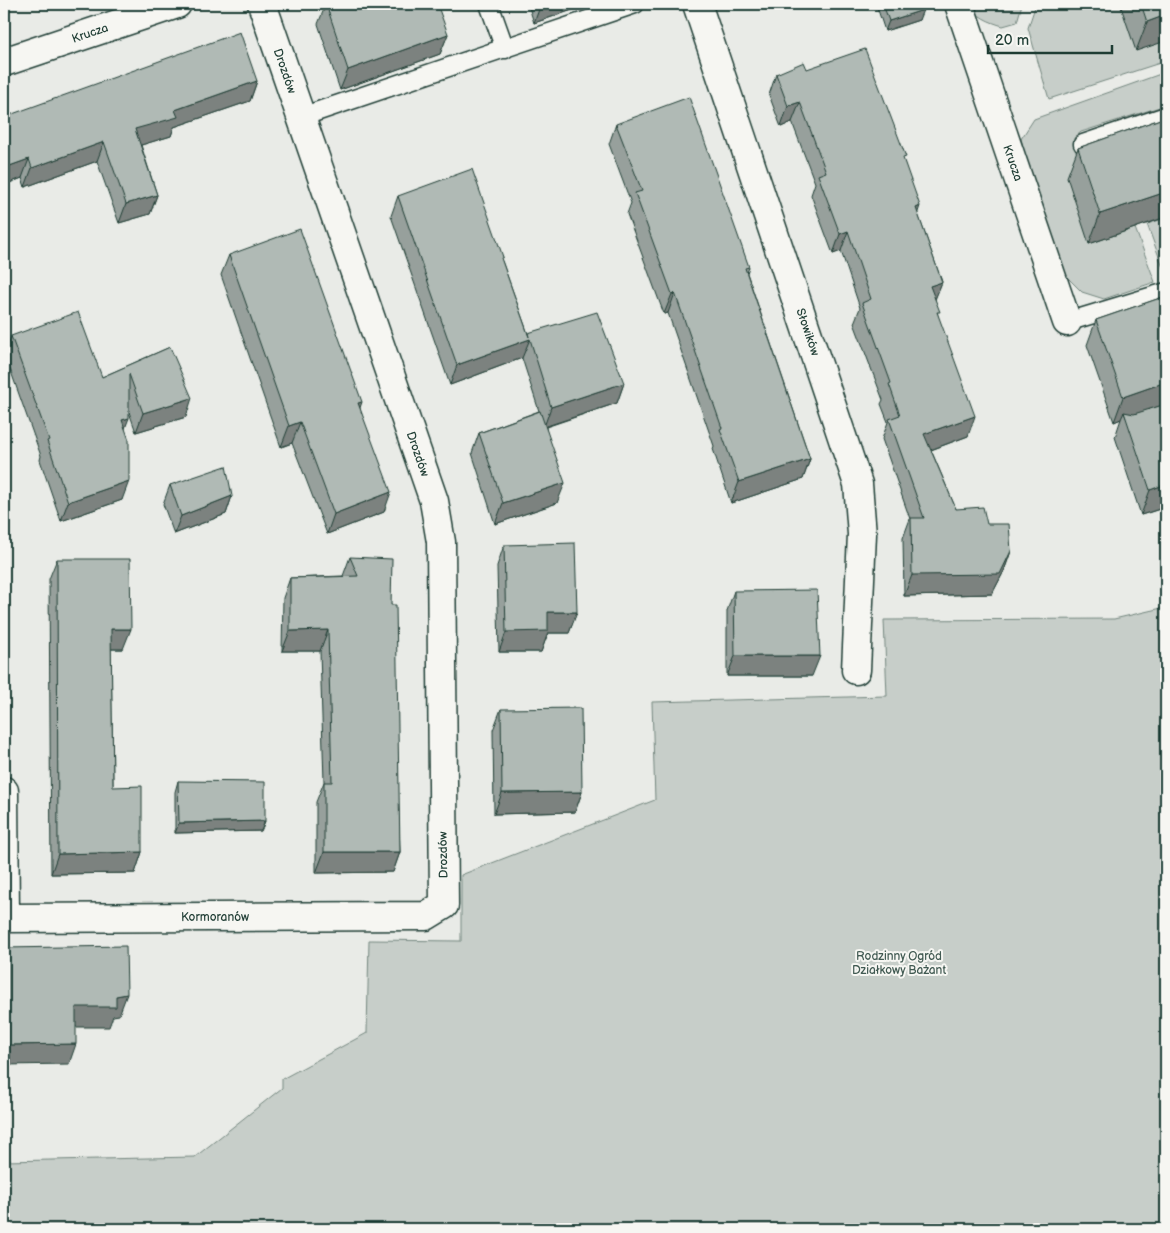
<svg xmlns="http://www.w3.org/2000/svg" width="1170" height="1233" font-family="'Balsamiq Sans',sans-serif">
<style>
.green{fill:#c7cec9;stroke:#73867e}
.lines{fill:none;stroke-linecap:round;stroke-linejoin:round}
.service-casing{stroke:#1f3d34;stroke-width:21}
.minor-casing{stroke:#1f3d34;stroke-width:31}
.service{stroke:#f6f6f2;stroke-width:18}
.minor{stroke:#f6f6f2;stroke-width:28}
.wall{fill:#97a09c;stroke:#1f3d34}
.shaded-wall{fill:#7b827f;stroke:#1f3d34}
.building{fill:#b0bab5;stroke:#1f3d34}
.labels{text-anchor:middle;stroke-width:4;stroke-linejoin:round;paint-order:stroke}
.street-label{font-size:12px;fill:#1f3d34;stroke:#f6f6f2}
.park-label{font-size:12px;fill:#415a52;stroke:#f6f6f2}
</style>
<rect width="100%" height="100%" fill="#e9ebe7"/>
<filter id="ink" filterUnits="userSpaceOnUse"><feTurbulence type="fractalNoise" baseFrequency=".02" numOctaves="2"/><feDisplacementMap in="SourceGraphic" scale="10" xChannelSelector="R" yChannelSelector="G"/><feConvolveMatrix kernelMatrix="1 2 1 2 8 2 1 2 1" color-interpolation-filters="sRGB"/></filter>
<g filter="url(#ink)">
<path class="green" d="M 971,4 L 1022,4 L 1017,22 L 1003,26 C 990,22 975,17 971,4 Z
M 1036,4 L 1166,4 L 1166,61 L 1049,99 L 1028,28 Z
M 1166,72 L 1166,105 L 1081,132 L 1074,138 L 1077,154 L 1135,228 L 1155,282 L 1104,299 L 1082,292 L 1064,274 L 1033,186 L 1021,139 L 1034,119 Z
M 1166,218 L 1166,276 L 1147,224 Z
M 1166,607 L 1166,1229 L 4,1229 L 4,1161 L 195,1157 L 282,1088 L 282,1079 L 367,1033 L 369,940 L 461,941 L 461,875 L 655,800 L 652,702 L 887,696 L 884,620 L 1114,619 Z"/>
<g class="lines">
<defs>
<path id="service" d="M 489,4 L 505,49
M 301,117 L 635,4
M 1083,144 L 1166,116
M 1067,322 L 1166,292"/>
<path id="minor" d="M 697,4 L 858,484 L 862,534 L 856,670
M 959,4 L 1067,322
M 4,62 L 177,4
M 4,791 L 5,918
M 4,918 L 426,916 L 444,905 L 441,542 L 434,501 L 262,4"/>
</defs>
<use href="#service" class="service-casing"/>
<use href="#minor" class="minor-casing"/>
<use href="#service" class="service"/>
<use href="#minor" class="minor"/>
</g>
<path class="wall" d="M 326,4 L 448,34 L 440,54 L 340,90 L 318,24 Z
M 528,4 L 590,4 L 534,23 Z
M 876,4 L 921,4 L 919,20 L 885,31 Z
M 1120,4 L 1166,4 L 1136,51 Z
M 807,69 L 904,162 L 918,214 L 942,282 L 935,299 L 938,316 L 968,436 L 931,450 L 956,509 L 987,524 L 1011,551 L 1004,571 L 992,594 L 904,596 L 903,538 L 910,519 L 882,439 L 888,422 L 881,404 L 883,400 L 854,323 L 860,308 L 841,251 L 833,254 L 811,195 L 815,183 L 792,122 L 781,127 L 769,95 L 776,74 Z
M 257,81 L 250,101 L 174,127 L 171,136 L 141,145 L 157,195 L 150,214 L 119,223 L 97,161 L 25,187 L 22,178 L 4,185 L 4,117 Z
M 1166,117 L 1166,217 L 1089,244 L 1067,177 L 1078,148 Z
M 616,124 L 749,267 L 747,273 L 810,459 L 803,479 L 731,503 L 713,449 L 714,446 L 668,313 L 664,314 L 627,214 L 631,203 L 609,144 Z
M 398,196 L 502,261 L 528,334 L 624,383 L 617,403 L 546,427 L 557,503 L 495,524 L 472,453 L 479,433 L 539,411 L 522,358 L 450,385 L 391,216 Z
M 229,255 L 360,408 L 384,512 L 327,534 L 292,443 L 281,447 L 221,275 Z
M 1166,296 L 1166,507 L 1141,515 L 1115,437 L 1121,419 L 1114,422 L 1087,345 L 1096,320 Z
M 11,336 L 102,377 L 170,347 L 186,417 L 136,432 L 129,412 L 125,428 L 122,500 L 61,521 L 40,460 L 41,456 L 5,355 Z
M 170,485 L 232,496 L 226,514 L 174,534 L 163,504 Z
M 504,545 L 577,612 L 569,633 L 548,633 L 541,652 L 499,652 L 497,566 Z
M 350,557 L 391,605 L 400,852 L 393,872 L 316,873 L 316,802 L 324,782 L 320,651 L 282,651 L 283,598 L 290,578 L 343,576 Z
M 57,559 L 123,649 L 111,649 L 113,787 L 142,852 L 135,873 L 51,874 L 49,579 Z
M 734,591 L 812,676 L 727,676 L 727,611 Z
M 501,709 L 582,792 L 575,812 L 494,814 L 493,730 Z
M 178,781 L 265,821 L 261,831 L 175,833 L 175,792 Z"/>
<path class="shaded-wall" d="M 541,4 L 590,4 L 534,23 Z
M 923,10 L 919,20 L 885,31 L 889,21 Z
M 1166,15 L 1166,41 L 1136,51 L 1147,22 Z
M 448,34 L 440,54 L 340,90 L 348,70 Z
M 257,81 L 250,101 L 174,127 L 171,136 L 128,149 L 135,129 L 175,110 Z
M 800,102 L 792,122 L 781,127 L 788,106 Z
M 104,142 L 97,161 L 25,187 L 32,168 Z
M 29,159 L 22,178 L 4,185 L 4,168 Z
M 1166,192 L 1166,217 L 1089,244 L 1100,214 Z
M 157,195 L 150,214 L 119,223 L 126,204 Z
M 920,206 L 913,227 L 916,208 Z
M 848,231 L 841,251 L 833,254 L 840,234 Z
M 942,282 L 934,302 L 930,286 Z
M 675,293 L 668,313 L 664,314 L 672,294 Z
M 530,339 L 522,358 L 450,385 L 457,365 Z
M 1166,382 L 1166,397 L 1163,405 L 1126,418 L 1124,412 L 1121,419 L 1114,422 L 1123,397 Z
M 624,383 L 617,403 L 544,427 L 551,407 Z
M 192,398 L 186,417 L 136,432 L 143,413 Z
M 362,402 L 355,422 L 358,403 Z
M 975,416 L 968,436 L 917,455 L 924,434 Z
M 129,418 L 122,436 L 122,420 Z
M 300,422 L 292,443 L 281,447 L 289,426 Z
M 810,459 L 803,479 L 731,503 L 739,482 Z
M 129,481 L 122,500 L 61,521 L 68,502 Z
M 565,483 L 557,503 L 495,524 L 503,503 Z
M 1166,484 L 1166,507 L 1141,515 L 1150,490 Z
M 391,492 L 384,512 L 327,534 L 334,514 Z
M 232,496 L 226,514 L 174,534 L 181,516 Z
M 1011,551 L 1004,571 L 992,594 L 904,596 L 912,575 Z
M 548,612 L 577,612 L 569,633 L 548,633 L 541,652 L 499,652 L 506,632 Z
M 111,629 L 131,629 L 123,649 L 103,649 Z
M 328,630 L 320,651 L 282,651 L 290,631 Z
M 735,656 L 820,656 L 812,676 L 727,676 Z
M 582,792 L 575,812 L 494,814 L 502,793 Z
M 265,821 L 261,831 L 175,833 L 179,823 Z
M 142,852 L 135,873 L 51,874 L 58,854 Z
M 324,852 L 400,852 L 393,872 L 316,873 Z
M 127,994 L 119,1015 L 113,1016 L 109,1027 L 69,1027 L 76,1007 L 116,996 Z
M 76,1044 L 69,1064 L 4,1065 L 4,1045 Z"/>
<path class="building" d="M 326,4 L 437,4 L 448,34 L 348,70 Z
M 883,4 L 921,4 L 923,10 L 889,21 Z
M 1141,4 L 1166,4 L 1166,15 L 1147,22 Z
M 240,32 L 257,81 L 175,110 L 178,117 L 135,129 L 157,195 L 126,204 L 104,142 L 32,168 L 29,159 L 4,168 L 4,117 Z
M 865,49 L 906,157 L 903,158 L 920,206 L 916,208 L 942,282 L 930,286 L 940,312 L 937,312 L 975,416 L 924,434 L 956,509 L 983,507 L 987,524 L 1009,524 L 1011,551 L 1000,574 L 912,575 L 911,518 L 924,518 L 889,419 L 900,415 L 889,384 L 891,383 L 862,303 L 871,299 L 848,231 L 840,234 L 818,175 L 826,172 L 800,102 L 788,106 L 776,74 L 804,62 L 807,69 Z
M 689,97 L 749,267 L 745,268 L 810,459 L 739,482 L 720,429 L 722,428 L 675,293 L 672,294 L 635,193 L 642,191 L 616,124 Z
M 1166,117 L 1166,192 L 1100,214 L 1078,148 Z
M 472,169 L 503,257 L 501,258 L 529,337 L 528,333 L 597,312 L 624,383 L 551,407 L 530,339 L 457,365 L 398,196 Z
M 300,229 L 362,402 L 358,403 L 391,492 L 334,514 L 300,422 L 289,426 L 229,255 Z
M 1166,296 L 1166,382 L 1123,397 L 1096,320 Z
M 78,312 L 102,377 L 170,347 L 192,398 L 143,413 L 129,374 L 129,418 L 122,420 L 129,440 L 129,481 L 68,502 L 47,441 L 49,440 L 11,336 Z
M 1166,404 L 1166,484 L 1150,490 L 1124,412 L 1134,414 Z
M 540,411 L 565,483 L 503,503 L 479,433 Z
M 226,466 L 232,496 L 181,516 L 170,485 Z
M 575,543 L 577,612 L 548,612 L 548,631 L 506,632 L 504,545 Z
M 350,557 L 392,559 L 391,605 L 396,605 L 400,852 L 324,852 L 324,782 L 332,782 L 328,630 L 290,631 L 290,578 L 358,576 Z
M 57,559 L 130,559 L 131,629 L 111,629 L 113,787 L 142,786 L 142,852 L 58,854 Z
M 817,590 L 820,656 L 735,656 L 734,591 Z
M 581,708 L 582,792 L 502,793 L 501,709 Z
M 178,781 L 265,782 L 265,821 L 179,823 Z
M 126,946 L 127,994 L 116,996 L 116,1007 L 76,1007 L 76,1044 L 4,1045 L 4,948 Z"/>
</g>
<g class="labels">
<g class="street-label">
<text transform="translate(90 33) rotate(-19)" y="4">Krucza</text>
<text transform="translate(285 71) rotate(71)" y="4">Drozdów</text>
<text transform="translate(1013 163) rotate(71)" y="4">Krucza</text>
<text transform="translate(808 332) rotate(71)" y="4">Słowików</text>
<text transform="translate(418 454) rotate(71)" y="4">Drozdów</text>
<text transform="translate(443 855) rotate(-91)" y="4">Drozdów</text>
<text x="215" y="921">Kormoranów</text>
</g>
<g class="park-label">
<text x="899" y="960">Rodzinny Ogród<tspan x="899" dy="14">Działkowy Bażant</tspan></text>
</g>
</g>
<rect width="1170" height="1233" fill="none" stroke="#f6f6f2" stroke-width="20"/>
<rect x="10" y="10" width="1150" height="1213" fill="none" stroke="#1f3d34" stroke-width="2" filter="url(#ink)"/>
<path d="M988 45v8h124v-8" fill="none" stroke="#1f3d34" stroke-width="2.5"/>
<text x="995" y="45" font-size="15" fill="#1f3d34" stroke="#f6f6f2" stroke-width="4" paint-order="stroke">20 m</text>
</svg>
